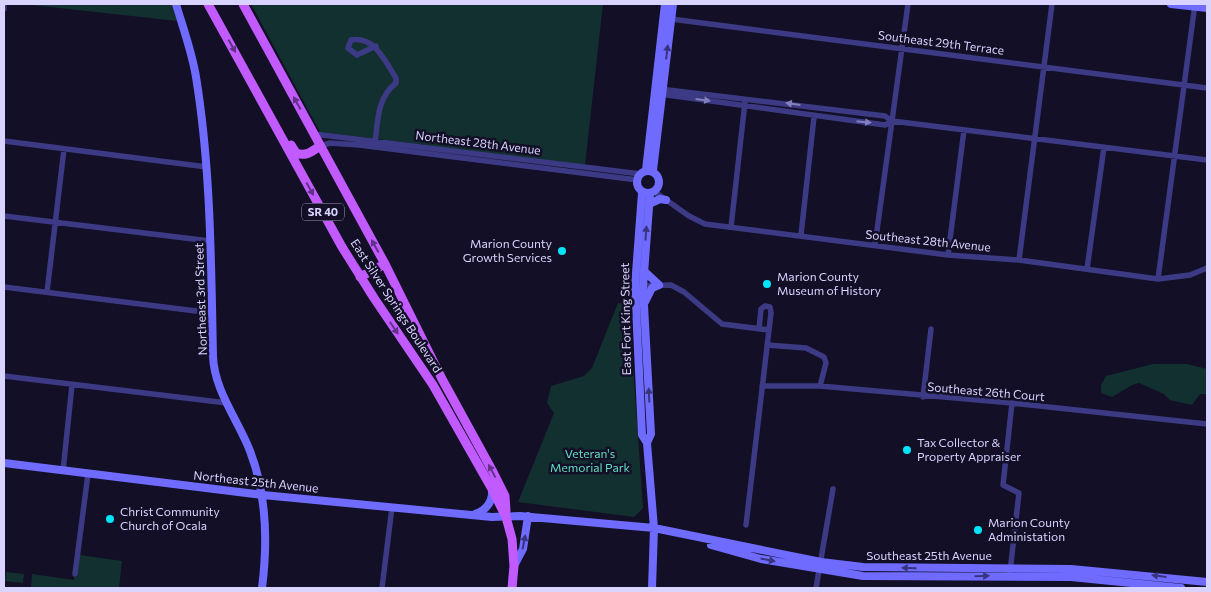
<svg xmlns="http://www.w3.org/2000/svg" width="1211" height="592" font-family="Commissioner,sans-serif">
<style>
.green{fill:#12302f}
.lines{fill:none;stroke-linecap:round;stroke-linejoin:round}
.street{stroke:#3d3a85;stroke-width:5.5}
.secondary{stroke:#6f6bff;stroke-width:8}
.primary{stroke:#c25bff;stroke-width:9}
.oneway{fill:#623188}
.oneway2{fill:#38347d}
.oneway3{fill:#837fbc}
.poi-dot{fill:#00e5ff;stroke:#130f26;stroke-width:2}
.labels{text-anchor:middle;stroke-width:5;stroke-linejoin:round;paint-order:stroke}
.shield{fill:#130f26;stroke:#9e99be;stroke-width:1}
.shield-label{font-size:11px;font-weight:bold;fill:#d9d4ff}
.street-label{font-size:12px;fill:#d9d4ff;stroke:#130f26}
.poi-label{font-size:12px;fill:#d9d4ff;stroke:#130f26;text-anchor:start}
.park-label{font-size:12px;fill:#5fe0c0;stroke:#130f26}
</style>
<rect width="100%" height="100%" fill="#130f26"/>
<path class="green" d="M 23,4 L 173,4 L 177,21 Z
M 251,4 L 603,4 L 585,165 L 320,132 Z
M 618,303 L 626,304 L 629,308 L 643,508 L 634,517 L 518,502 L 554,413 L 547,403 L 551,386 L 584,376 L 592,368 Z
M 1153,364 L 1187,364 L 1207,369 L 1207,394 L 1200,394 L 1192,405 L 1170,400 L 1164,394 L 1139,383 L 1132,385 L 1112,397 L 1101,393 L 1101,385 L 1106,376 Z
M 80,555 L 122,561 L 119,588 L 31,588 L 32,574 L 74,580 L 74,576 L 77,577 Z
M 6,572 L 24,574 L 23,583 L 5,581 Z"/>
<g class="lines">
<path class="street" d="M 4,9 L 4,4
M 671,19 L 1207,88
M 660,89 L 885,116 L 892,121 L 1207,160
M 660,94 L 885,125 L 892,121
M 314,134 L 641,174
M 4,141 L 207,167
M 375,143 C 378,120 377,98 396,83 L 396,78 C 385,61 375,36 351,40 L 348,48 L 357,55 L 376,46
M 320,146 L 330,143 L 359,145 L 638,180
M 655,192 L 689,216 L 705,224 L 948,255 L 1019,260 L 1158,279 L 1190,275 L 1207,268
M 4,216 L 210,241
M 731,227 L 745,102
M 801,235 L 814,117
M 875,245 L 908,4
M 948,255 L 964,130
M 1019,260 L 1052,4
M 1087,269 L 1104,147
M 1158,279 L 1195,4
M 639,286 L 671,285 L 684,292 L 722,324 L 769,330
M 4,287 L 212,313
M 47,292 L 64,149
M 767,345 L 806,348 L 824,357 L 826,363 L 820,386
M 4,376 L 227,403
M 762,386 L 820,386 L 1012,403 L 1207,424
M 923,397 L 931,329
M 63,471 L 72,385
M 746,525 L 771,313 L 770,307 L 765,306 L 761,309 L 759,329
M 1010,572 L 1019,493 L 1003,485 L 1012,403
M 75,574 L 88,474
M 382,588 L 392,507
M 816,588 L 833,489"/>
<path class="secondary" d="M 176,4 C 183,28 192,52 196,77 C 211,169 211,263 213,356 C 214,390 238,420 250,451 C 267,495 268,541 262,588
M 1171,4 L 1207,8
M 646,170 L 665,4
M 653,170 L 673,4
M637 182a11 11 0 1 1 22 0a11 11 0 1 1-22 0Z
M 642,193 L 635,286 L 642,435 L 647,443 L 654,528 L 652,588
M 649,204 L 660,199 L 666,200
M 644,271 L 659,285
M 645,302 L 652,288 L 659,285
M 647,443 L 651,434 L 643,287 L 650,194
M 4,463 L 263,495 L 492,517 L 520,516 L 654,528 L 821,562 L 863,567 L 1071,569 L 1207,582
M 475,514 C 486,510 493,502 492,489
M 711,545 L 761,559 L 863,576 L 1071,577 L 1181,588
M 514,566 L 523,549 L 528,516"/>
<path class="primary" d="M 208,4 L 342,247 L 374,298 L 433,385 L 492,489 L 506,517 L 512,539 L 514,566 L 512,588
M 243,4 L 385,264 L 442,379 L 493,472 L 505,496 L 506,511
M 291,145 L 296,153 C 307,157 312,151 320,146
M 360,277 L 385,264"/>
</g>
<defs><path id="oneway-solid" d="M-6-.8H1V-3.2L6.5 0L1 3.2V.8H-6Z" transform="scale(1.25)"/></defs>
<g class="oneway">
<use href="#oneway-solid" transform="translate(232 46) rotate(61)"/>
<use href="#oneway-solid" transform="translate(297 103) rotate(-119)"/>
<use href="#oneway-solid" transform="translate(310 189) rotate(61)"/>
<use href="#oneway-solid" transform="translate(375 246) rotate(-119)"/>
<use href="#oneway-solid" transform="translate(394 328) rotate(56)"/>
<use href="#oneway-solid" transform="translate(492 471) rotate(-118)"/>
</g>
<g class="oneway2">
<use href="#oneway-solid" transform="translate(667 52) rotate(-83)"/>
<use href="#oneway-solid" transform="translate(646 233) rotate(-86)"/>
<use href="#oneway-solid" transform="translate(649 395) rotate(-93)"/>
<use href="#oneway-solid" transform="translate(524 542) rotate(-79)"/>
<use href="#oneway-solid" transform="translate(768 560) rotate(11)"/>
<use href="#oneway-solid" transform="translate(909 568) rotate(-179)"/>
<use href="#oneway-solid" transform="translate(982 576) rotate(-1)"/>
<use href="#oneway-solid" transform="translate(1159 576) rotate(-173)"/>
</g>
<g class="oneway3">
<use href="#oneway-solid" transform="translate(703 100) rotate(7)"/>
<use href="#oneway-solid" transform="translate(793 104) rotate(-172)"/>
<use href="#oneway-solid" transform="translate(864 122) rotate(6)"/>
</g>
<g class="poi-dot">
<circle cx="562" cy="251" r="5"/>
<circle cx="767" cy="284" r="5"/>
<circle cx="907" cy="450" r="5"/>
<circle cx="110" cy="519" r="5"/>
<circle cx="978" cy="530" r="5"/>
</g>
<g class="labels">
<rect class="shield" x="302" y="203.5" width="42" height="17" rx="4"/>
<g class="shield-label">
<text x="323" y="216">SR 40</text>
</g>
<g class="street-label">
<text transform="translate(941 43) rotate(7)" y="4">Southeast 29th Terrace</text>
<text transform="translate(478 143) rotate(7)" y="4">Northeast 28th Avenue</text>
<text transform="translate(928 241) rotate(6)" y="4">Southeast 28th Avenue</text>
<text transform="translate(201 299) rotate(-92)" y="4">Northeast 3rd Street</text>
<text transform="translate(396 306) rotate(57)" y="4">East Silver Springs Boulevard</text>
<text transform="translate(626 319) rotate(-91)" y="4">East Fort King Street</text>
<text transform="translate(986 392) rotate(5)" y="4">Southeast 26th Court</text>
<text transform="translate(256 482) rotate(6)" y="4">Northeast 25th Avenue</text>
<text x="929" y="560">Southeast 25th Avenue</text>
</g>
<g class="poi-label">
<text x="552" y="248" text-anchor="end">Marion County<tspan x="552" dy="14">Growth Services</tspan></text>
<text x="777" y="281">Marion County<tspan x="777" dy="14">Museum of History</tspan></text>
<text x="917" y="447">Tax Collector &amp;<tspan x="917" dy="14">Property Appraiser</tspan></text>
<text x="120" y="516">Christ Community<tspan x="120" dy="14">Church of Ocala</tspan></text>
<text x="988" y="527">Marion County<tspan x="988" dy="14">Administation</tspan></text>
</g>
<g class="park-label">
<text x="590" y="458">Veteran's<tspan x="590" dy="14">Memorial Park</tspan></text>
</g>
</g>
<rect width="1211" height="592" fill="none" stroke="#d9d4ff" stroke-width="10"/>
</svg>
